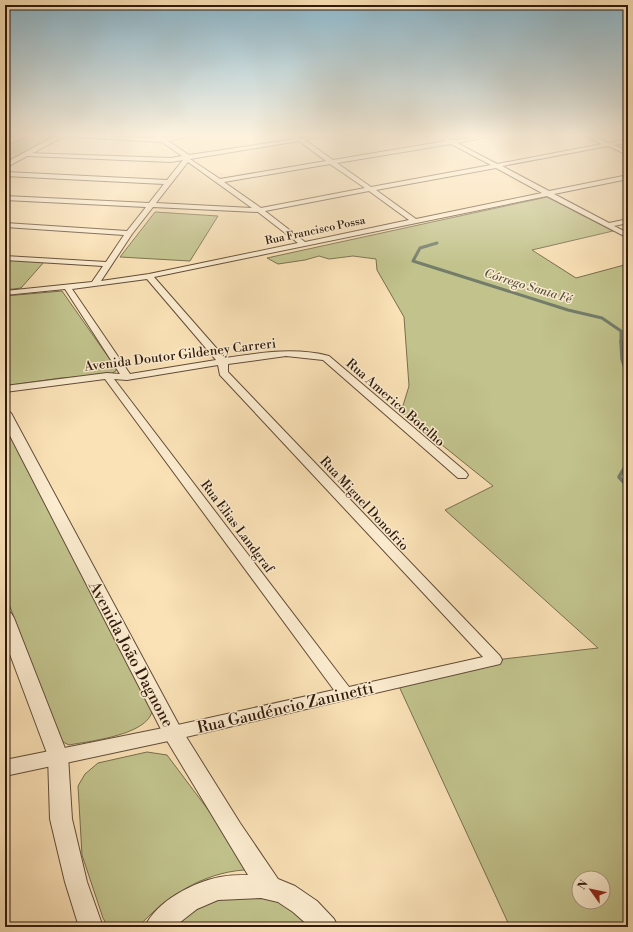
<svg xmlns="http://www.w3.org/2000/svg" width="633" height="932" font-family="'Libre Bodoni',serif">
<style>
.green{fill:#c1c28c;stroke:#786e4d;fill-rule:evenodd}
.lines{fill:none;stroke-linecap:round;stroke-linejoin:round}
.stream-far1{stroke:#737d6a;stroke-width:3}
.stream{stroke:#737d6a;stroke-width:3.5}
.minor-casing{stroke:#624c38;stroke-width:2}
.tertiary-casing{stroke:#624c38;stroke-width:2}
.minor{fill:#fcecd0;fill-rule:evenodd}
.tertiary{fill:#fcecd0;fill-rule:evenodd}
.labels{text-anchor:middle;stroke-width:3;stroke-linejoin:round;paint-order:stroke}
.far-street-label{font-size:11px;fill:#301b0e;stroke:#fcecd0}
.far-water-label{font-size:12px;font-style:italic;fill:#575444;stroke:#fcecd0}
.street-label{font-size:13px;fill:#301b0e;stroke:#fcecd0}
.near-street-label{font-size:16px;fill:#301b0e;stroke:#fcecd0}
</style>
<rect width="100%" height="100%" fill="#fae1b6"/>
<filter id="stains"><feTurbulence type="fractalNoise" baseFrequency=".005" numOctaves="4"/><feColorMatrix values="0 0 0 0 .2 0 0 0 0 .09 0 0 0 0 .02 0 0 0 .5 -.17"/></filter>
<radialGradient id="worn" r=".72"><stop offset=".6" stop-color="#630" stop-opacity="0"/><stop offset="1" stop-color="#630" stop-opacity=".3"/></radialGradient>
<path class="green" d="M 74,134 L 150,134 L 147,137 L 138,138 Z
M 25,137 L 44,137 L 48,139 L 5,163 L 5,146 Z
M 547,197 L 613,231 L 532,250 L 576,278 L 628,264 L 628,927 L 510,927 L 397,682 L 495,660 L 598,648 L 445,510 L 493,486 L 401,412 L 409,386 L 404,317 L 377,270 L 376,259 L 353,256 L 329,259 L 319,256 L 305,260 L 278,264 L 267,258 ZM 579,878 L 603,878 L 603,902 L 579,902 Z
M 155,212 L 218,216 L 190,261 L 120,257 Z
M 5,260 L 44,262 L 21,288 L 5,290 Z
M 62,291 L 116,368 L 116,371 L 109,375 L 61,378 L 11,385 L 5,384 L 5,296 Z
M 5,426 L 151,700 C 164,734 89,741 69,745 L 63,742 L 60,736 L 5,594 Z
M 147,752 L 167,755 L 227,835 L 246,868 L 244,870 C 202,873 166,897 138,927 L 108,927 L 103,918 L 82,855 L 78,786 L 85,774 L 98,763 Z
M 258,896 L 285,903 L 318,927 L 170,927 C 186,916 203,903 223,899 C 234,897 246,897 258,896 Z"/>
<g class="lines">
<path class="stream-far1" d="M 437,243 L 420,248 L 413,261 L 568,310 L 602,318 L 621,331 L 621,342"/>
<path class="stream" d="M 621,341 L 622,359 L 628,377
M 628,462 L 619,477 L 628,487"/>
<defs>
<path id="minor" d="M 22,134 L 157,138 L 152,134 L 159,134 L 164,138 L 186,134 L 200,134 L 168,141 L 189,155 L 295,139 L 293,137 L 296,135 L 301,138 L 338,134 L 305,140 L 333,160 L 446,141 L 434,134 C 442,134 445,138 452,140 C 458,141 491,134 502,134 L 457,143 L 497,164 L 602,144 L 580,134 L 588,134 L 609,143 L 628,139 L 628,143 L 614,145 L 628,151 L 628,155 L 608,146 L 502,166 L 549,191 L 628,175 L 628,179 L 554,194 L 609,223 L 628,219 L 628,223 L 614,226 L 628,233 L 628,238 L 547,196 L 154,277 L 225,358 C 260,353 294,347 329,356 L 466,472 L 468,475 L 466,478 L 458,478 L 323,360 L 286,356 L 228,364 L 228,372 L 500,656 L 502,660 L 500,664 L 173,740 L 5,776 L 5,760 L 173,726 L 334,690 L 105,379 L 5,392 L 5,386 L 107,373 L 120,374 L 65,289 L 5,295 L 5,291 L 92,282 L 103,266 L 5,260 L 5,256 L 106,262 L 124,235 L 5,227 L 5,223 L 127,231 L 146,207 L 5,200 L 5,196 L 149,203 L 164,184 L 5,176 L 5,172 L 167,180 L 183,160 L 171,162 L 28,156 L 25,154 L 26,153 L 171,158 L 182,156 L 162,142 ZM 299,141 L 326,161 L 220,179 L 190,159 ZM 451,144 L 491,165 L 371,187 L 337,163 ZM 188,162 L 252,208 L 156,203 ZM 330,164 L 365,188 L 261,208 L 224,182 ZM 496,168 L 542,193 L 416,219 L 376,190 ZM 369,191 L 409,220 L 305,242 L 265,211 ZM 153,207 L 258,212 L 298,243 L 149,274 L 101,281 L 132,234 ZM 147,279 L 216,360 L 130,374 L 72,289 ZM 218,365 L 220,375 L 483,657 L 349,687 L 114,379 L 127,380 Z"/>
<path id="tertiary" d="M 20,134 L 29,134 L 5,146 L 5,141 Z
M 59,134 L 68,134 L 5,168 L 5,163 Z
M 5,409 L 11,413 L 180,727 L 240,823 L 278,879 L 295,886 L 317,901 L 334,919 L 338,927 L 310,927 L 293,912 L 278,902 L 261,898 L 218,900 L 197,909 L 174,927 L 145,927 C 156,901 194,882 220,877 C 230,875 239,875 248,875 L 166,739 L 5,426 Z
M 5,611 L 11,613 L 14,618 L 68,756 L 72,819 L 87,882 L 103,927 L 79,927 L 65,882 L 50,819 L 48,756 L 5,641 Z"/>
</defs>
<use href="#minor" class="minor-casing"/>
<use href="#tertiary" class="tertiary-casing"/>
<use href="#minor" class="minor"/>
<use href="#tertiary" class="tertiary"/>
</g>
<linearGradient id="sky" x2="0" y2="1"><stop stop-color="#8bb8ce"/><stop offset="0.51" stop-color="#fdf2de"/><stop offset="1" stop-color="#fdf2de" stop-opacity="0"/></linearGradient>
<rect width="633" height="265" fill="url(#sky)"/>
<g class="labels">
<g class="far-street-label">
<text transform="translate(315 230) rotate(-12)" y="4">Rua Francisco Possa</text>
</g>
<g class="far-water-label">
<text transform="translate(528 286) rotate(17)" y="4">Córrego Santa Fé</text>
</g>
<g class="street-label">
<text transform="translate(180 354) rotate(-7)" y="5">Avenida Doutor Gildeney Carreri</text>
<text transform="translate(396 402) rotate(41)" y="5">Rua Americo Botelho</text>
<text transform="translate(365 503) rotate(47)" y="5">Rua Miguel Donofrio</text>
<text transform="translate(238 526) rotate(53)" y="5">Rua Elias Landgraf</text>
</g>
<g class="near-street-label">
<text transform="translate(132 654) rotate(62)" y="6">Avenida João Dagnone</text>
<text transform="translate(285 707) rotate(-13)" y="6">Rua Gaudéncio Zaninetti</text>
</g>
</g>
<rect width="633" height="932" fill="none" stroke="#fae1b6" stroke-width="20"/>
<rect x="6" y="6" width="621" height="920" fill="none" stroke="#301b0e" stroke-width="2"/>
<rect x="10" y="10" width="613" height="912" fill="none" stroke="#301b0e"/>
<g transform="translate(591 890) rotate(303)"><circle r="19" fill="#fcecd0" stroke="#aa9882"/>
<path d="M0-3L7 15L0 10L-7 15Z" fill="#8f2418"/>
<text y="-6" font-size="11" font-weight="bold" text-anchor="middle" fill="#301b0e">N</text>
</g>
<rect width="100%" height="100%" filter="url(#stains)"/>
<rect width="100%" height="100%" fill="url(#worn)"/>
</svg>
